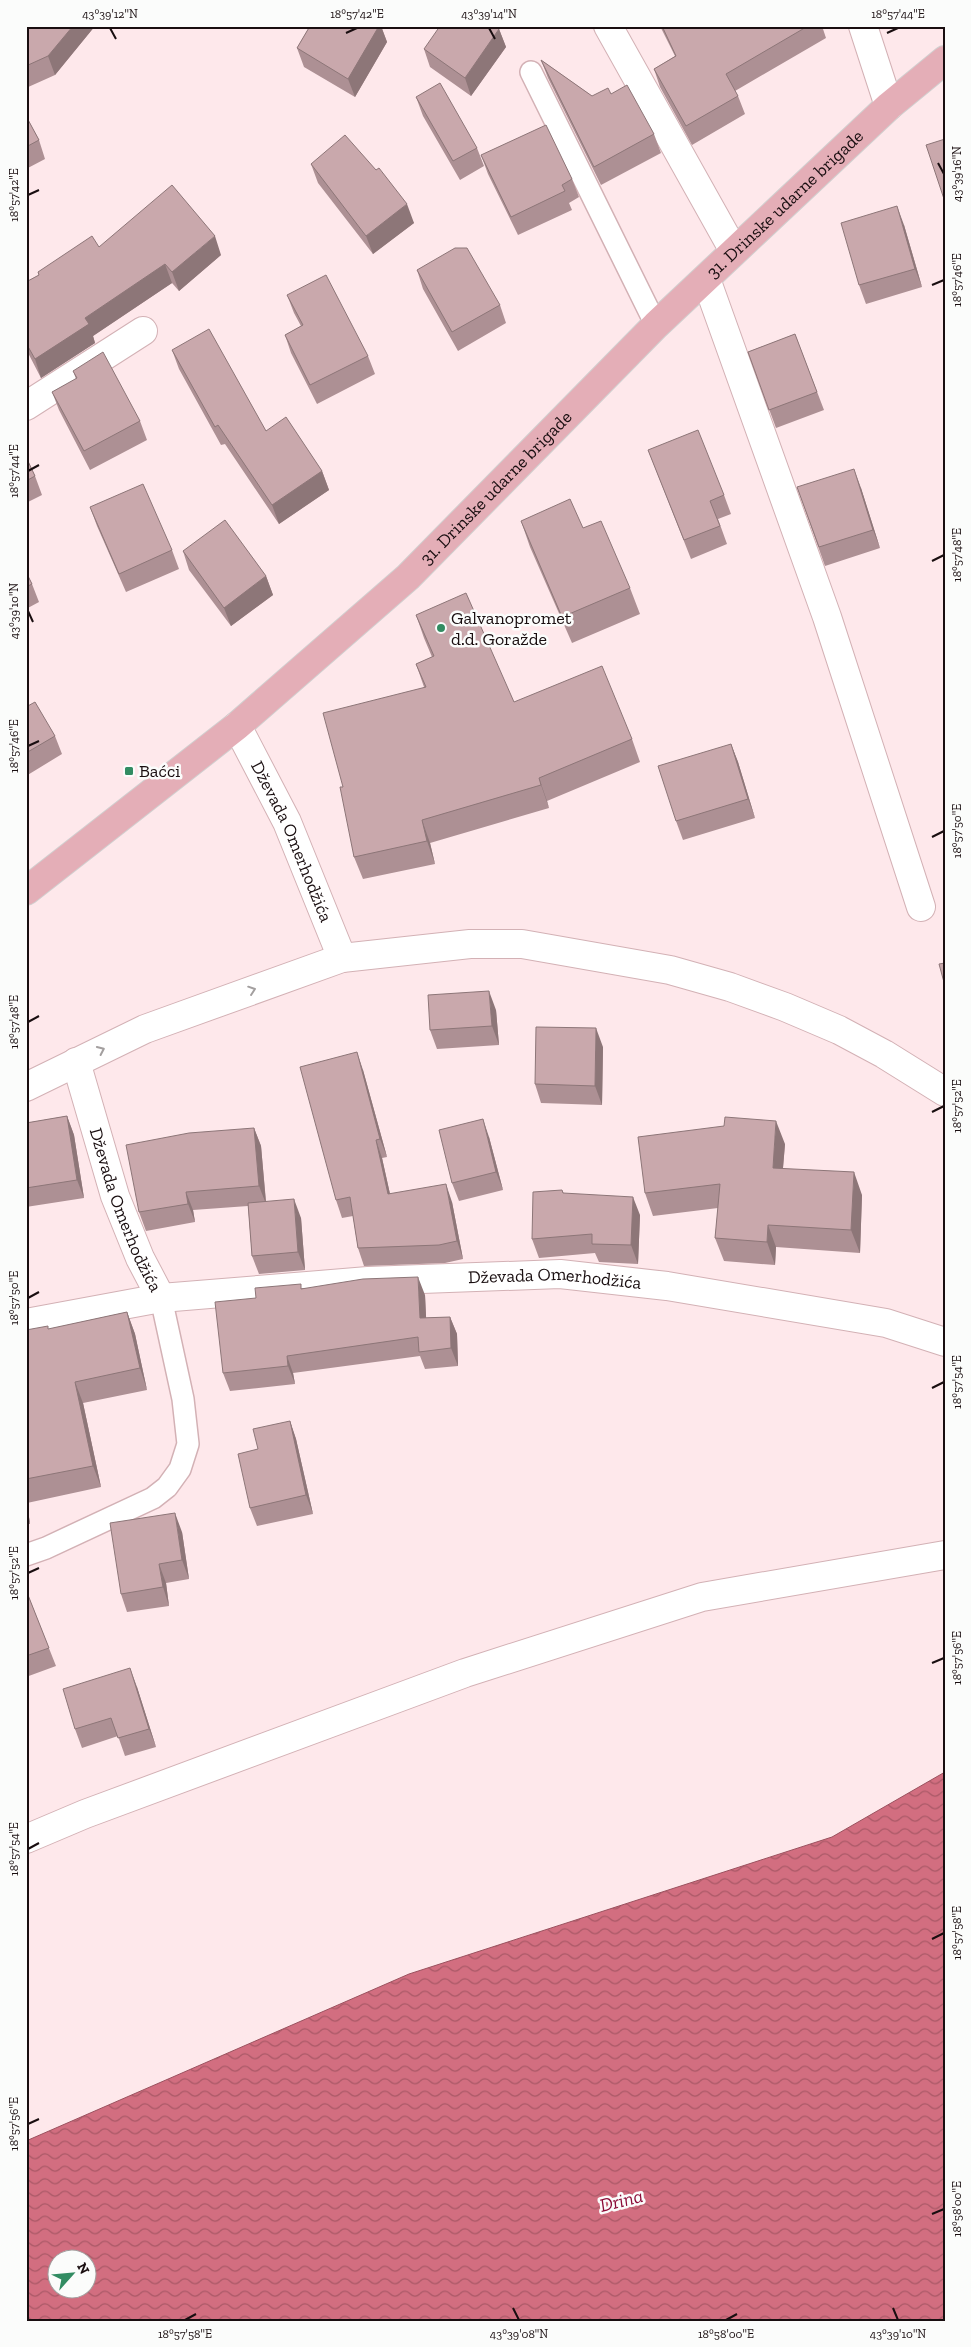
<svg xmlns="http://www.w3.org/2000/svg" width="971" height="2347" font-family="'Zilla Slab',serif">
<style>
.water{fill:url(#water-waves);stroke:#9a515e;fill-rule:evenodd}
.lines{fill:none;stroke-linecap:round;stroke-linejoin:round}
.service-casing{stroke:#d3b1b5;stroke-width:24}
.minor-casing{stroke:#d3b1b5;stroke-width:30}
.secondary-casing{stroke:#d3b1b5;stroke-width:30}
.primary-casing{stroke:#d1cfcf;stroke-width:30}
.service{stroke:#fff;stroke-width:21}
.minor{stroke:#fff;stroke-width:28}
.secondary{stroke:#fff;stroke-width:28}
.primary{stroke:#e4aeb7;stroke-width:28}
.wall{fill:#ad9094}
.shaded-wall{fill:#8d7678}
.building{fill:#c9a8ac;stroke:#8d7678}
.oneway{stroke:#a39f9f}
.ticks{fill:none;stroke:#190e10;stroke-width:2}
.poi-dot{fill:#328c62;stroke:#fbfcfb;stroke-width:2}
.labels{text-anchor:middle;stroke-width:5;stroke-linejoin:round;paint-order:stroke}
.street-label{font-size:18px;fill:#190e10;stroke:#fbfcfb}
.poi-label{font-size:18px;fill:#190e10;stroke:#fbfcfb;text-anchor:start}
.water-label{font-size:19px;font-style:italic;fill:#8b0c38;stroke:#fbfcfb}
.neatline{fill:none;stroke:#190e10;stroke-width:2}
.ticks-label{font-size:12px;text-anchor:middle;fill:#190e10}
</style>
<defs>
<pattern id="water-waves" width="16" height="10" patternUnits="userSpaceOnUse" patternTransform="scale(1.25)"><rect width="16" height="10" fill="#d26e80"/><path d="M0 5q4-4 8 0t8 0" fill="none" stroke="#aa5967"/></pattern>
</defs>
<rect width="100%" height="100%" fill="#fee8eb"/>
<path class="water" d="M 945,1772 L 945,2321 L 26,2321 L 26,2141 L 409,1974 L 832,1837 ZM 58,2260 L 88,2260 L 88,2290 L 58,2290 Z"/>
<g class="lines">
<defs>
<path id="service" d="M 531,72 L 656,325
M 26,1555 L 46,1548 L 153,1498 L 167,1487 L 180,1469 L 188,1444 L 183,1399 L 161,1298"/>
<g id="minor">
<path d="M 608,26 L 734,251"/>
<path d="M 863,26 L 889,106"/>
<path d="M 706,279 L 827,617 L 921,907"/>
<path d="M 26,406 L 143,331"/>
<path id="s1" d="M 76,1062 L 115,1196 L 140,1258 L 161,1298"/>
<path id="s2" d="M 26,1323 L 161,1298 L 368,1281 L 560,1274 L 667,1286 L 886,1323 L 945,1342"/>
<path d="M 26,1839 L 85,1814 L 465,1673 L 702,1597 L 945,1555"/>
</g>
<g id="secondary">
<path id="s3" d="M 237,726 L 287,822 L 342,958"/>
<path d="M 26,1087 L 145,1029 L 342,958 L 470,944 L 522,944 L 670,970 L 730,987 L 785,1007 L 839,1030 L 884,1054 L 945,1092"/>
</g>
<g id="primary">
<path id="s4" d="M 26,891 L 237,726 L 408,577 L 656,325 L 889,106 L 945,60"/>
</g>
</defs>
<use href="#service" class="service-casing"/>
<use href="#minor" class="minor-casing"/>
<use href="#secondary" class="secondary-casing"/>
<use href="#primary" class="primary-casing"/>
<use href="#service" class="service"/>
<use href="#minor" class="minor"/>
<use href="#secondary" class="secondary"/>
<use href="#primary" class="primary"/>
</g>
<path class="wall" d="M 26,26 L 95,26 L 55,75 L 26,88 Z
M 310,26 L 381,26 L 387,42 L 355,97 L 304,67 L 297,48 Z
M 660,26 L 822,26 L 826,38 L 735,91 L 738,96 L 745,114 L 692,145 L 660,87 L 654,69 L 675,56 Z
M 499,29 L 506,47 L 471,96 L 430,67 L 424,49 Z
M 541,60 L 592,96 L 611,94 L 654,134 L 661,153 L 601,185 L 548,78 Z
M 416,97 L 477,148 L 484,166 L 460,180 L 423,116 Z
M 26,116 L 39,140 L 45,159 L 26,169 Z
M 481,155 L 572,179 L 579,197 L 569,203 L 572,210 L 518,235 L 488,174 Z
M 311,164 L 376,170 L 414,223 L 373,254 L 318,183 Z
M 904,225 L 922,287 L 866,304 L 859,285 Z
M 99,247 L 221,255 L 179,291 L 172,283 L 93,336 L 95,343 L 41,378 L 26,349 L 26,282 L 39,275 L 38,272 Z
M 417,270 L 500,305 L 506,323 L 458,351 L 423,289 Z
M 287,295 L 368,356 L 375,374 L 317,404 L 291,353 L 285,335 L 301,326 L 294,313 Z
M 795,334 L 824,410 L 776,428 L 748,352 Z
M 172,350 L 266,431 L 322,471 L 329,490 L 279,524 L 225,444 L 221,445 L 179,369 Z
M 73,371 L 140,421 L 147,440 L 90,470 L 59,410 L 52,392 L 76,379 Z
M 648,450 L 724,495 L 731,514 L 718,519 L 727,544 L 691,559 Z
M 26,457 L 35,476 L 42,495 L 26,503 Z
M 797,487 L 861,488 L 880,548 L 825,566 Z
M 90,507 L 172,550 L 179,569 L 126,592 L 97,526 Z
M 521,521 L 583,528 L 630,588 L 640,614 L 572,643 L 530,547 Z
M 183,551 L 266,576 L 273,595 L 231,626 L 189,570 Z
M 26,572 L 32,584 L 39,602 L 26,609 Z
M 416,615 L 514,702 L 632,739 L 640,762 L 547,801 L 549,808 L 430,843 L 435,864 L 363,879 L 354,857 L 343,787 L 424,687 L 416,664 L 432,657 L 424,638 Z
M 26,707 L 55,736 L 62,754 L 26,776 Z
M 731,744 L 738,762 L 755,818 L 683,840 L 676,821 Z
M 496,1010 L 499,1045 L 437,1049 L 430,1030 Z
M 603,1047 L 602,1105 L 541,1103 L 535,1084 Z
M 363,1070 L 387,1157 L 382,1158 L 390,1194 L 452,1202 L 463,1259 L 445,1263 L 364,1266 L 358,1248 L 353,1216 L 342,1218 L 336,1200 Z
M 67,1116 L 74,1135 L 84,1198 L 26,1207 L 26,1123 Z
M 254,1128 L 261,1146 L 266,1201 L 301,1218 L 305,1270 L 259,1274 L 252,1256 L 248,1206 L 193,1210 L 195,1222 L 146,1231 L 139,1212 Z
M 489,1137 L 503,1190 L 459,1201 L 452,1183 Z
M 785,1144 L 783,1168 L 862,1195 L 860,1253 L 776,1247 L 775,1265 L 724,1261 L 715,1238 L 718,1208 L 653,1216 L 645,1193 Z
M 562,1190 L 564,1194 L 640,1215 L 638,1264 L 599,1262 L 595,1253 L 539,1258 L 532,1239 Z
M 303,1288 L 425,1295 L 426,1318 L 450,1317 L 457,1334 L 458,1366 L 425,1369 L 420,1356 L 293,1373 L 295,1384 L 230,1391 L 223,1373 L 256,1298 Z
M 127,1312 L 135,1334 L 147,1390 L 83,1403 L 101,1487 L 27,1503 L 30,1524 L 26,1524 L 26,1330 L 49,1329 Z
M 290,1421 L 296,1439 L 313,1514 L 257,1526 L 250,1508 L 258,1449 Z
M 182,1532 L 189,1579 L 166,1583 L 169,1606 L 127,1612 L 121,1594 Z
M 26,1590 L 56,1666 L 26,1677 Z
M 137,1687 L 156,1747 L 125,1756 L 118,1736 L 82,1748 L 75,1729 Z"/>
<path class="shaded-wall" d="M 73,26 L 95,26 L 55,75 L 48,56 Z
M 372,26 L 381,26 L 387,42 L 355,97 L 348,79 Z
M 499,29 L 506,47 L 471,96 L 465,78 Z
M 407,204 L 414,223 L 373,254 L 366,236 Z
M 897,206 L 904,225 L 922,287 L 915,269 Z
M 215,236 L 221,255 L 179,291 L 172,272 Z
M 165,264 L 172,283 L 93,336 L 95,343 L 41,378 L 35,359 L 85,318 Z
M 854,469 L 861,488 L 880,548 L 873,530 Z
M 322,471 L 329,490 L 279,524 L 272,505 Z
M 266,576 L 273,595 L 231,626 L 224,608 Z
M 731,744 L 738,762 L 755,818 L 748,799 Z
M 539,778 L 547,801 L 549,808 L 541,785 Z
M 422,820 L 430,843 L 435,864 L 427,841 Z
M 489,991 L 496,1010 L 499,1045 L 492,1026 Z
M 596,1028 L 603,1047 L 602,1105 L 595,1086 Z
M 357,1052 L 363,1070 L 387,1157 L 380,1139 Z
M 67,1116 L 74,1135 L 84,1198 L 77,1180 Z
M 483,1119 L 489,1137 L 503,1190 L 496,1172 Z
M 776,1121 L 785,1144 L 781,1191 L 773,1168 Z
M 254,1128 L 261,1146 L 266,1204 L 259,1186 Z
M 376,1140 L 382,1158 L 394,1212 L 388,1194 Z
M 854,1172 L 862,1195 L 860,1253 L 851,1230 Z
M 446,1184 L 452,1202 L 463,1259 L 457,1241 Z
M 186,1192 L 193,1210 L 195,1222 L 188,1204 Z
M 633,1197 L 640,1215 L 638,1264 L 631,1245 Z
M 294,1199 L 301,1218 L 305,1270 L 298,1252 Z
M 768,1225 L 776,1247 L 775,1265 L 767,1242 Z
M 418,1277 L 425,1295 L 427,1336 L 420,1318 Z
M 127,1312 L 135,1334 L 147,1390 L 140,1368 Z
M 450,1317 L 457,1334 L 458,1366 L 451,1348 Z
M 287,1356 L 293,1373 L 295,1384 L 288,1366 Z
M 75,1382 L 83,1403 L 101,1487 L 93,1466 Z
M 290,1421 L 296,1439 L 313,1514 L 306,1495 Z
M 26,1502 L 27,1503 L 30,1524 L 26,1514 Z
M 175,1513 L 182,1532 L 189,1579 L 182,1560 Z
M 159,1564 L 166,1583 L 169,1606 L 163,1587 Z
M 130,1668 L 137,1687 L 156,1747 L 149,1729 Z"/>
<path class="building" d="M 26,26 L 73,26 L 48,56 L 26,66 Z
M 310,26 L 379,26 L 348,79 L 297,48 Z
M 440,26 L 495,26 L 499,29 L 465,78 L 424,49 Z
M 662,26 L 808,26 L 726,74 L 738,96 L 686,126 L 654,69 L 676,56 Z
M 541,60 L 592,96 L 608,88 L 611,94 L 627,85 L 654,134 L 594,167 Z
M 440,83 L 477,148 L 453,161 L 416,97 Z
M 26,116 L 39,140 L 26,147 Z
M 546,125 L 572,179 L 562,185 L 565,191 L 511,217 L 481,155 Z
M 345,135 L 376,170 L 379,168 L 407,204 L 366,236 L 311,164 Z
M 945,139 L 945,202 L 926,145 Z
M 172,185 L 215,236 L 172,272 L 165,264 L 85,318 L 89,324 L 35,359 L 26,343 L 26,282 L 39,275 L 38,272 L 92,236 L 99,247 Z
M 897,206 L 915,269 L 859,285 L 841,223 Z
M 455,248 L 467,248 L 500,305 L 452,332 L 417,270 Z
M 326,275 L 368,356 L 310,385 L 285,335 L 303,325 L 287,295 Z
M 209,329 L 266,431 L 286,417 L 322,471 L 272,505 L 218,425 L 215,427 L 172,350 Z
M 795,334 L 817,392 L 769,410 L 748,352 Z
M 103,352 L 140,421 L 84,451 L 52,392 L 77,378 L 73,371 Z
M 698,430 L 724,495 L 710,501 L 720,526 L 684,540 L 648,450 Z
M 26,457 L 35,476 L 26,481 Z
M 854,469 L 873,530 L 819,547 L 797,487 Z
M 143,484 L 172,550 L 119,574 L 90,507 Z
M 570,499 L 583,528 L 601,521 L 630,588 L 562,617 L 521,521 Z
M 225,520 L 266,576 L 224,608 L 183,551 Z
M 26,572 L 32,584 L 26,587 Z
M 466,593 L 514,702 L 602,666 L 632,739 L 539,778 L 541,785 L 422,820 L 427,841 L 354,857 L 340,787 L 343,787 L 323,713 L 426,687 L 416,664 L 434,656 L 416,615 Z
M 35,702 L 55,736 L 26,753 L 26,707 Z
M 731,744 L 748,799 L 676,821 L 658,766 Z
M 945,963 L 945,986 L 939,964 Z
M 489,991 L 492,1026 L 430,1030 L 428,995 Z
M 536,1027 L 596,1028 L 595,1086 L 535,1084 Z
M 357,1052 L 380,1139 L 376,1140 L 388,1194 L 446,1184 L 457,1241 L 439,1245 L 358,1248 L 350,1197 L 336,1200 L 300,1067 Z
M 67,1116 L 77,1180 L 26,1188 L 26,1123 Z
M 725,1117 L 776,1121 L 773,1168 L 854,1172 L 851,1230 L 768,1225 L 767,1242 L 715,1238 L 720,1184 L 645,1193 L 638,1137 L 724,1126 Z
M 483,1119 L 496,1172 L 452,1183 L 439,1130 Z
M 254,1128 L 259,1186 L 186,1192 L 188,1204 L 139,1212 L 126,1145 L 189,1133 Z
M 562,1190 L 563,1193 L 633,1197 L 631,1245 L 592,1244 L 592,1234 L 532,1239 L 533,1192 Z
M 294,1199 L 298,1252 L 252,1256 L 248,1203 Z
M 418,1277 L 420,1318 L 450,1317 L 451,1348 L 419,1352 L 418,1337 L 287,1356 L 288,1366 L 223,1373 L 215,1302 L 256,1298 L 255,1288 L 301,1284 L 301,1289 L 363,1279 Z
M 127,1312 L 140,1368 L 75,1382 L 93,1466 L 26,1479 L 26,1330 L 48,1326 L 48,1329 Z
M 290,1421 L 306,1495 L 250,1508 L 238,1454 L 258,1449 L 253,1429 Z
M 175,1513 L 182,1560 L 159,1564 L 163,1587 L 121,1594 L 110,1523 Z
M 26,1590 L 49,1648 L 26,1656 Z
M 130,1668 L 149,1729 L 118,1738 L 111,1718 L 75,1729 L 63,1689 Z"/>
<defs><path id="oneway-chevron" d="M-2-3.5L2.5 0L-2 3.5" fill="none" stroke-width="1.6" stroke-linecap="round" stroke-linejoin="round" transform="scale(1.25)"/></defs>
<g class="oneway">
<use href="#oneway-chevron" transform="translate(252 990) rotate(-19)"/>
<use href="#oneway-chevron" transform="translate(101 1050) rotate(-25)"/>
</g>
<path class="ticks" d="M 110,28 L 116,39M 489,28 L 495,39M 346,33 L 357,28M 887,33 L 898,28M 938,163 L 944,174M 28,195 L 39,190M 932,285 L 944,280M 28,471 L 39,465M 932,561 L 944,555M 28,611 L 33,622M 28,746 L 39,741M 932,837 L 944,831M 28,1022 L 39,1016M 932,1112 L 944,1106M 28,1298 L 39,1292M 932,1388 L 944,1382M 28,1573 L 39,1568M 932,1663 L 944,1658M 28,1849 L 39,1843M 932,1939 L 944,1933M 28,2124 L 39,2119M 932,2214 L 944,2209M 513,2308 L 519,2320M 893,2308 L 898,2320M 185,2320 L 196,2314M 726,2320 L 737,2314"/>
<g class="poi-dot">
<circle cx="441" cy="628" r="5"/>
<rect x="124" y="766" width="10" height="10" rx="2.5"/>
</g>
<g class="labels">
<g class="street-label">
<text dy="6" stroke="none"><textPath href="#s4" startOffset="1025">31. Drinske udarne brigade</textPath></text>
<text dy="6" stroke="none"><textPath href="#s4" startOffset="620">31. Drinske udarne brigade</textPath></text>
<text dy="6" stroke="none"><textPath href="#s3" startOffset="128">Dževada Omerhodžića</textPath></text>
<text dy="6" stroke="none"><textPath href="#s1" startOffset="156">Dževada Omerhodžića</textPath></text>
<text dy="6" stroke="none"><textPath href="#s2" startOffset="532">Dževada Omerhodžića</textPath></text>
</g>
<g class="poi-label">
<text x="451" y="624">Galvanopromet<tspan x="451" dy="21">d.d. Goražde</tspan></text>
<text x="139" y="777">Baćci</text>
</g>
<g class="water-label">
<text transform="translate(621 2200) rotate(-14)" y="7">Drina</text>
</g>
</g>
<rect width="971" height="2347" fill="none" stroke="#fbfcfb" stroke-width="55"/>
<g transform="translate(72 2274) rotate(63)"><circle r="24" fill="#fbfcfb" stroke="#a19d9d"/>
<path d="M0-4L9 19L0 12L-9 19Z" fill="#328c62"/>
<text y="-8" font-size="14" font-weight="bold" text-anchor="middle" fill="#190e10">N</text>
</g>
<rect x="28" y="28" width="916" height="2292" class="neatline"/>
<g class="ticks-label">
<text x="110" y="18">43°39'12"N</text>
<text x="357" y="18">18°57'42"E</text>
<text x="489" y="18">43°39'14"N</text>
<text x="898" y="18">18°57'44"E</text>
<text transform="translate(957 174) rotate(-90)" y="4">43°39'16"N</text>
<text transform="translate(14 195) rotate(-90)" y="4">18°57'42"E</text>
<text transform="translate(957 280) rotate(-90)" y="4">18°57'46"E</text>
<text transform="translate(14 471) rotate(-90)" y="4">18°57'44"E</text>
<text transform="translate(957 555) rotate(-90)" y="4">18°57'48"E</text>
<text transform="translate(14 611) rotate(-90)" y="4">43°39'10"N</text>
<text transform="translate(14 746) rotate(-90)" y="4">18°57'46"E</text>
<text transform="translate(957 831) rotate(-90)" y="4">18°57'50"E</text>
<text transform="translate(14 1022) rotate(-90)" y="4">18°57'48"E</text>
<text transform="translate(957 1106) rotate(-90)" y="4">18°57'52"E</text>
<text transform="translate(14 1298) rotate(-90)" y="4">18°57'50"E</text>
<text transform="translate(957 1382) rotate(-90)" y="4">18°57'54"E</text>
<text transform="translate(14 1573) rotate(-90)" y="4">18°57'52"E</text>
<text transform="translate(957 1658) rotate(-90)" y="4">18°57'56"E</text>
<text transform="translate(14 1849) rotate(-90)" y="4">18°57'54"E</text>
<text transform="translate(957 1933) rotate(-90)" y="4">18°57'58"E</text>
<text transform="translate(14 2124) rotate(-90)" y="4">18°57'56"E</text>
<text transform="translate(957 2209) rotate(-90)" y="4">18°58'00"E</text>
<text x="185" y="2338">18°57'58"E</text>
<text x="519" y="2338">43°39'08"N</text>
<text x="726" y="2338">18°58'00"E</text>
<text x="898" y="2338">43°39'10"N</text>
</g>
</svg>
